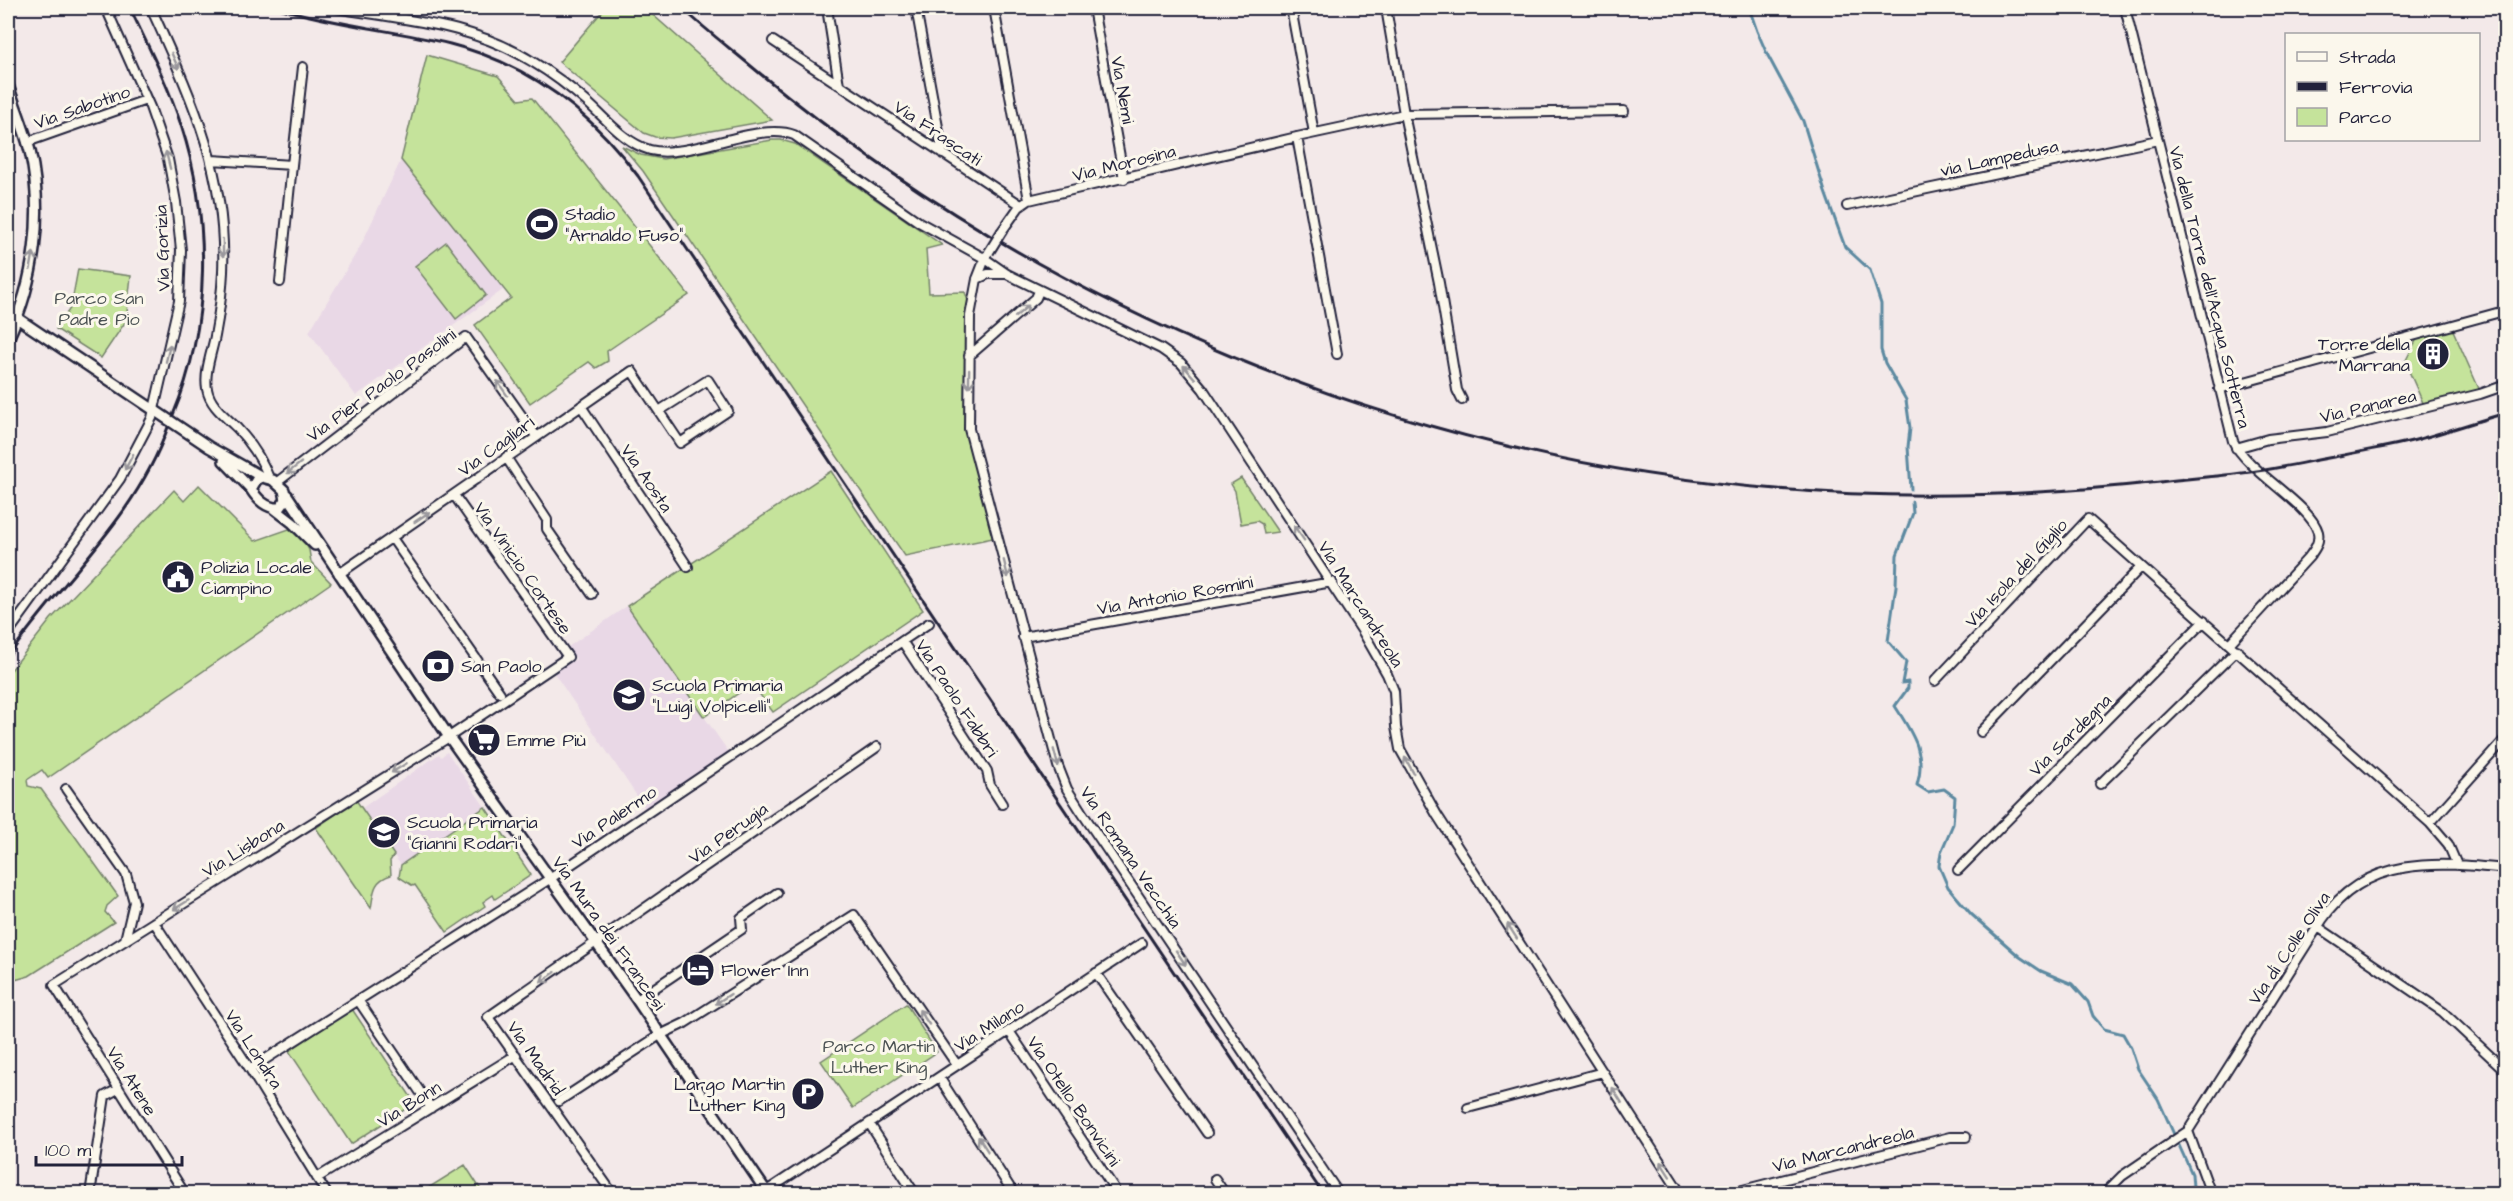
<svg xmlns="http://www.w3.org/2000/svg" width="2513" height="1201" font-family="'Architects Daughter',sans-serif">
<style>
.built{fill:#e9d8e6}
.green{fill:#c5e39b;stroke:#74826b;stroke-width:1.5}
.lines{fill:none;stroke-linecap:round;stroke-linejoin:round}
.stream{stroke:#5c89a0;stroke-width:3}
.minor-casing{stroke:#22223b;stroke-width:12}
.tertiary-casing{stroke:#22223b;stroke-width:14}
.minor{stroke:#fbf7ec;stroke-width:8}
.tertiary{stroke:#fbf7ec;stroke-width:9}
.rail{stroke:#22223b;stroke-width:3}
.minor-bridge-casing{stroke:#22223b;stroke-width:12;stroke-linecap:butt}
.minor-bridge{stroke:#fbf7ec;stroke-width:8}
.oneway{stroke:#99979c}
.labels{text-anchor:middle;stroke-width:6;stroke-linejoin:round;paint-order:stroke}
.street-label{font-size:18px;fill:#22223b;stroke:#fbf7ec}
.poi-label{font-size:18px;fill:#22223b;stroke:#fbf7ec;text-anchor:start}
.park-label{font-size:18px;fill:#4b5253;stroke:#fbf7ec}
</style>
<rect width="100%" height="100%" fill="#f3e9e9"/>
<filter id="ink" filterUnits="userSpaceOnUse"><feTurbulence type="fractalNoise" baseFrequency=".0167" numOctaves="2"/><feDisplacementMap in="SourceGraphic" scale="12" xChannelSelector="R" yChannelSelector="G"/><feConvolveMatrix kernelMatrix="1 2 1 2 8 2 1 2 1" color-interpolation-filters="sRGB"/></filter>
<g filter="url(#ink)">
<path class="built" d="M 401,160 L 504,289 L 356,396 L 309,332 L 361,245 Z
M 627,606 L 730,754 L 726,754 L 704,769 L 704,772 L 647,811 L 554,673 L 576,659 L 568,647 Z
M 447,752 L 485,807 L 401,865 L 394,856 L 390,861 L 391,875 L 379,880 L 372,891 L 371,908 L 316,828 L 356,800 L 362,808 L 439,754 L 441,757 Z"/>
<path class="green" d="M 605,8 L 645,8 L 772,120 L 671,138 L 655,137 L 644,133 L 559,62 Z
M 427,55 L 498,76 L 519,100 L 532,98 L 689,295 L 607,351 L 608,361 L 596,368 L 589,362 L 530,403 L 475,325 L 511,298 L 401,160 Z
M 772,140 L 781,140 L 795,144 L 942,245 L 926,249 L 929,293 L 965,292 L 971,310 L 969,429 L 998,537 L 905,556 L 643,171 L 622,146 L 641,155 L 663,159 Z
M 446,242 L 486,295 L 456,319 L 415,266 Z
M 78,269 L 131,276 L 126,321 L 101,358 L 56,329 L 71,307 Z
M 2452,328 L 2480,391 L 2424,405 L 2405,362 L 2418,337 Z
M 831,471 L 923,610 L 773,712 L 752,684 L 704,717 L 627,606 Z
M 1241,478 L 1278,532 L 1264,534 L 1262,524 L 1257,521 L 1241,524 L 1235,491 L 1231,484 Z
M 199,485 L 255,541 L 289,529 L 304,541 L 309,550 L 311,562 L 331,583 L 48,778 L 42,770 L 27,780 L 28,786 L 41,789 L 118,896 L 107,906 L 105,912 L 114,922 L 29,976 L 8,982 L 8,674 L 51,619 L 174,490 L 184,501 Z
M 356,800 L 394,855 L 390,861 L 391,875 C 372,881 374,893 371,908 L 316,828 Z
M 485,807 L 531,875 L 495,899 L 493,895 L 483,902 L 485,906 L 447,932 L 415,885 L 413,886 L 399,877 L 401,865 Z
M 906,1004 L 937,1052 L 853,1108 L 821,1061 Z
M 352,1009 L 415,1103 L 351,1144 L 289,1051 Z
M 465,1165 L 483,1193 L 420,1193 Z"/>
<g class="lines">
<path class="stream" d="M 1749,8 L 1757,31 L 1767,54 L 1803,121 L 1825,192 L 1845,247 L 1870,270 L 1881,304 L 1881,350 L 1885,363 L 1906,400 L 1910,428 L 1908,447 L 1911,489
M 1912,502 L 1913,513 L 1897,555 L 1896,586 L 1888,641 L 1906,662 L 1902,683 L 1908,682 L 1908,688 L 1895,706 C 1912,733 1927,753 1917,785 L 1928,792 L 1944,789 L 1955,797 L 1953,824 L 1941,852 L 1939,866 L 1948,887 L 1971,914 L 2020,957 L 2041,971 L 2072,984 L 2088,1002 L 2093,1016 L 2104,1029 L 2123,1034 L 2131,1048 L 2138,1069 L 2158,1099 L 2192,1174 L 2193,1187 L 2186,1194"/>
<defs>
<path id="minor" d="M 151,8 C 191,97 227,171 223,272 C 222,293 219,315 215,336 C 212,352 204,372 207,389 C 210,406 226,417 237,428 C 251,443 262,459 269,478
M 337,8 C 405,20 473,24 533,62 C 553,74 571,88 588,103 C 606,119 625,143 650,150 C 688,160 758,121 794,135 L 919,222 L 984,258 L 1007,274 L 1161,349 L 1181,363 L 1203,389 L 1363,632 L 1387,674 L 1394,691 L 1396,727 L 1400,749 L 1437,815 L 1681,1194
M 827,8 L 839,85
M 916,8 L 943,154
M 994,8 L 1029,200
M 1093,8 L 1124,179
M 1291,8 L 1314,133
M 2125,8 L 2233,441 C 2248,472 2310,504 2318,532 C 2320,542 2315,549 2309,557 L 2229,644
M 773,41 L 1021,205
M 1297,137 L 1337,354
M 27,142 L 146,100
M 212,160 L 292,165 L 303,67
M 1847,206 L 2158,140
M 1002,231 L 1019,207 L 1029,200 L 1297,137 L 1404,114 L 1386,8
M 986,256 L 977,279 L 970,316 L 969,429 L 1058,766 L 1067,789 L 1081,811 L 1339,1194
M 977,279 L 988,274 L 1007,274
M 280,282 L 292,165
M 8,311 L 17,318
M 969,356 L 1036,298 L 1039,291
M 2219,389 L 2504,311
M 1462,400 L 1457,390 L 1439,283 L 1404,114 L 1624,111
M 581,406 L 688,567
M 2236,448 L 2268,439 L 2327,432 L 2480,394 L 2506,385
M 506,457 L 547,520 L 547,529 L 592,594
M 276,483 L 466,337 L 536,436
M 392,538 L 500,693
M 339,574 L 632,371 L 680,443 L 728,411 L 708,380 L 659,411
M 8,633 L 120,479 L 152,418 L 179,301 L 181,250 L 176,202 L 168,159 L 150,107 L 106,8
M 1023,637 L 1332,582
M 902,641 L 987,771 L 990,785 L 1002,804
M 1935,681 L 2088,519 L 2430,823 L 2448,844 L 2457,865
M 1981,732 L 2141,567
M 2100,784 L 2237,650
M 66,789 L 126,874 L 134,902 L 125,940
M 2430,823 L 2506,738
M 1958,870 L 2204,621
M 154,922 L 250,1069 L 327,1194
M 2318,927 L 2443,1012 L 2506,1071
M 1096,973 L 1207,1133
M 358,1000 L 431,1108
M 637,1000 L 742,929 L 741,918 L 777,893
M 1009,1031 L 1114,1188
M 250,1069 L 551,878 L 929,623
M 939,1077 L 1014,1194
M 559,1101 L 660,1035 L 685,1023 L 854,915 L 957,1065
M 1468,1108 L 1603,1072
M 869,1123 L 915,1194
M 2188,1131 L 2211,1194
M 317,1178 L 516,1055
M 1215,1179 L 1225,1194
M 90,1194 L 105,1096 L 118,1089
M 170,1194 L 180,1187
M 185,1194 L 54,985 L 449,737 L 568,657 L 454,495
M 613,1194 L 488,1017 L 877,747
M 762,1194 L 1142,943
M 1727,1194 L 1950,1137 L 1966,1137
M 2104,1194 L 2122,1176 L 2188,1131 L 2322,920 C 2366,855 2437,862 2506,869
M 2501,1194 L 2506,1188"/>
<path id="tertiary" d="M 8,85 C 15,107 24,128 30,151 C 44,213 35,281 8,339
M 17,318 L 209,447 L 262,477
M 224,461 L 251,489
M 262,477 L 273,480 L 284,490 L 286,500 L 280,508 C 267,509 257,499 251,489 L 257,479 Z
M 287,495 L 449,737 L 637,1000 L 768,1194
M 275,509 L 293,523 L 315,545"/>
</defs>
<use href="#minor" class="minor-casing"/>
<use href="#tertiary" class="tertiary-casing"/>
<use href="#minor" class="minor"/>
<use href="#tertiary" class="tertiary"/>
<path class="rail" d="M 130,8 C 148,46 168,84 181,125 C 211,217 211,325 173,415
M 279,8 C 335,25 393,30 450,44 C 529,64 590,111 638,176 L 1323,1194
M 682,8 C 706,30 732,50 757,71 C 1044,309 1405,459 1777,489 C 1905,500 2032,496 2160,482 C 2192,478 2225,476 2257,471 C 2286,467 2315,460 2344,455 C 2366,450 2389,447 2412,441 C 2443,433 2474,422 2506,413
M 8,657 C 61,580 136,518 168,427"/>
<defs>
<path id="minor-bridge" d="M 989,252 L 1002,231"/>
</defs>
<use href="#minor-bridge" class="minor-bridge-casing"/>
<use href="#minor-bridge" class="minor-bridge"/>
</g>
<defs><path id="oneway-shaft" d="M-6 0H5M1.5-3L5.5 0L1.5 3" fill="none" stroke-width="1.6" stroke-linecap="round" stroke-linejoin="round" transform="scale(1.5)"/></defs>
<g class="oneway">
<use href="#oneway-shaft" transform="translate(175 61) rotate(66)"/>
<use href="#oneway-shaft" transform="translate(168 160) rotate(-104)"/>
<use href="#oneway-shaft" transform="translate(223 248) rotate(89)"/>
<use href="#oneway-shaft" transform="translate(32 261) rotate(-80)"/>
<use href="#oneway-shaft" transform="translate(1022 311) rotate(-41)"/>
<use href="#oneway-shaft" transform="translate(168 353) rotate(-77)"/>
<use href="#oneway-shaft" transform="translate(1189 372) rotate(-132)"/>
<use href="#oneway-shaft" transform="translate(969 379) rotate(91)"/>
<use href="#oneway-shaft" transform="translate(502 388) rotate(-125)"/>
<use href="#oneway-shaft" transform="translate(129 462) rotate(118)"/>
<use href="#oneway-shaft" transform="translate(294 468) rotate(142)"/>
<use href="#oneway-shaft" transform="translate(422 517) rotate(-34)"/>
<use href="#oneway-shaft" transform="translate(1299 533) rotate(-125)"/>
<use href="#oneway-shaft" transform="translate(1006 569) rotate(76)"/>
<use href="#oneway-shaft" transform="translate(1056 758) rotate(75)"/>
<use href="#oneway-shaft" transform="translate(1409 765) rotate(-119)"/>
<use href="#oneway-shaft" transform="translate(399 768) rotate(148)"/>
<use href="#oneway-shaft" transform="translate(181 905) rotate(148)"/>
<use href="#oneway-shaft" transform="translate(1512 931) rotate(-123)"/>
<use href="#oneway-shaft" transform="translate(1181 958) rotate(56)"/>
<use href="#oneway-shaft" transform="translate(548 977) rotate(146)"/>
<use href="#oneway-shaft" transform="translate(723 999) rotate(147)"/>
<use href="#oneway-shaft" transform="translate(924 1017) rotate(-124)"/>
<use href="#oneway-shaft" transform="translate(1617 1095) rotate(-122)"/>
<use href="#oneway-shaft" transform="translate(983 1144) rotate(-123)"/>
<use href="#oneway-shaft" transform="translate(1665 1169) rotate(-123)"/>
</g>
</g>
<defs>
<symbol id="stadium-disc" viewBox="-11 -11 22 22"><circle r="9.5" fill="#22223b" stroke="#fbf7ec"/><path d="M0-5a6.5 5 0 1 0 0 10a6.5 5 0 1 0 0-10ZM-3.5-1.8h7v3.6h-7Z" fill="#fff"/></symbol>
<symbol id="building-disc" viewBox="-11 -11 22 22"><circle r="9.5" fill="#22223b" stroke="#fbf7ec"/><path d="M-4-6H4V6H1V3H-1V6H-4ZM-2.5-4.3h1.7v1.8h-1.7ZM.8-4.3h1.7v1.8H.8ZM-2.5-1h1.7V.8h-1.7ZM.8-1h1.7V.8H.8Z" fill="#fff"/></symbol>
<symbol id="civic-disc" viewBox="-11 -11 22 22"><circle r="9.5" fill="#22223b" stroke="#fbf7ec"/><path d="M-.6-6.5H3V-4.5H.6V-3L4-1V1h2V6H-6V1h2V-1L-.6-3ZM-1.2 2.5V6h2.4V2.5Z" fill="#fff"/></symbol>
<symbol id="bank-disc" viewBox="-11 -11 22 22"><circle r="9.5" fill="#22223b" stroke="#fbf7ec"/><path d="M-6-4H6V4H-6ZM0-2.3a2.3 2.3 0 1 0 0 4.6a2.3 2.3 0 1 0 0-4.6Z" fill="#fff"/></symbol>
<symbol id="school-disc" viewBox="-11 -11 22 22"><circle r="9.5" fill="#22223b" stroke="#fbf7ec"/><path d="M0-5L7-2L0 1L-7-2ZM-4 1L0 2.5L4 1V4Q0 6-4 4Z" fill="#fff"/></symbol>
<symbol id="supermarket-disc" viewBox="-11 -11 22 22"><circle r="9.5" fill="#22223b" stroke="#fbf7ec"/><path d="M-6-5.5h2.5l.6 2H6L4.5 2H-2.5L-4.4-4H-6ZM-1.5 3.2a1.3 1.3 0 1 0 .1 0ZM3 3.2a1.3 1.3 0 1 0 .1 0Z" fill="#fff"/></symbol>
<symbol id="hotel-disc" viewBox="-11 -11 22 22"><circle r="9.5" fill="#22223b" stroke="#fbf7ec"/><path d="M-6-4.5h1.5V1H6V5H4.5V3h-9V5H-6ZM-4 0a1.8 1.8 0 1 1 3.6 0ZM.5 0V-2.5h3Q6-2.5 6 0Z" fill="#fff"/></symbol>
<symbol id="parking-disc" viewBox="-11 -11 22 22"><circle r="9.5" fill="#22223b" stroke="#fbf7ec"/><path d="M-3.5-5.5H1a3.5 3.5 0 0 1 0 7H-1V5.5H-3.5ZM-1-3.4V-.6H.8a1.4 1.4 0 0 0 0-2.8Z" fill="#fff"/></symbol>
</defs>
<g fill-rule="evenodd">
<use href="#stadium-disc" x="523" y="205" width="38" height="38"/>
<use href="#building-disc" x="2414" y="335" width="38" height="38"/>
<use href="#civic-disc" x="159" y="558" width="38" height="38"/>
<use href="#bank-disc" x="419" y="647" width="38" height="38"/>
<use href="#school-disc" x="610" y="676" width="38" height="38"/>
<use href="#supermarket-disc" x="465" y="721" width="38" height="38"/>
<use href="#school-disc" x="365" y="813" width="38" height="38"/>
<use href="#hotel-disc" x="679" y="951" width="38" height="38"/>
<use href="#parking-disc" x="789" y="1075" width="38" height="38"/>
</g>
<g class="labels">
<g class="street-label">
<text transform="translate(1123 90) rotate(80)" y="6">Via Nemi</text>
<text transform="translate(82 107) rotate(-19)" y="6">Via Sabotino</text>
<text transform="translate(938 133) rotate(34)" y="6">Via Frascati</text>
<text transform="translate(1999 158) rotate(-12)" y="6">via Lampedusa</text>
<text transform="translate(1124 163) rotate(-14)" y="6">Via Morosina</text>
<text transform="translate(162 248) rotate(-92)" y="6">Via Gorizia</text>
<text transform="translate(2210 287) rotate(76)" y="6">Via della Torre dell'Acqua Sotterra</text>
<text transform="translate(381 385) rotate(-36)" y="6">Via Pier Paolo Pasolini</text>
<text transform="translate(2368 406) rotate(-13)" y="6">Via Panarea</text>
<text transform="translate(496 446) rotate(-36)" y="6">Via Cagliari</text>
<text transform="translate(647 478) rotate(56)" y="6">Via Aosta</text>
<text transform="translate(523 568) rotate(55)" y="6">Via Vinicio Cortese</text>
<text transform="translate(2016 573) rotate(-47)" y="6">Via Isola del Giglio</text>
<text transform="translate(1175 595) rotate(-10)" y="6">Via Antonio Rosmini</text>
<text transform="translate(1361 604) rotate(58)" y="6">Via Marcandreola</text>
<text transform="translate(957 698) rotate(57)" y="6">Via Paolo Fabbri</text>
<text transform="translate(2070 735) rotate(-45)" y="6">Via Sardegna</text>
<text transform="translate(614 817) rotate(-34)" y="6">Via Palermo</text>
<text transform="translate(728 833) rotate(-35)" y="6">Via Perugia</text>
<text transform="translate(243 848) rotate(-32)" y="6">Via Lisbona</text>
<text transform="translate(1131 857) rotate(56)" y="6">Via Romana Vecchia</text>
<text transform="translate(609 933) rotate(55)" y="6">Via Mura dei Francesi</text>
<text transform="translate(2289 948) rotate(-56)" y="6">Via di Colle Oliva</text>
<text transform="translate(989 1026) rotate(-33)" y="6">Via Milano</text>
<text transform="translate(254 1049) rotate(57)" y="6">Via Londra</text>
<text transform="translate(536 1058) rotate(55)" y="6">Via Madrid</text>
<text transform="translate(132 1081) rotate(58)" y="6">Via Atene</text>
<text transform="translate(1074 1101) rotate(56)" y="6">Via Otello Bonvicini</text>
<text transform="translate(409 1104) rotate(-32)" y="6">Via Bonn</text>
<text transform="translate(1843 1149) rotate(-14)" y="6">Via Marcandreola</text>
</g>
<g class="poi-label">
<text x="565" y="220">Stadio<tspan x="565" dy="21">"Arnaldo Fuso"</tspan></text>
<text x="2410" y="350" text-anchor="end">Torre della<tspan x="2410" dy="21">Marrana</tspan></text>
<text x="201" y="573">Polizia Locale<tspan x="201" dy="21">Ciampino</tspan></text>
<text x="461" y="672">San Paolo</text>
<text x="652" y="691">Scuola Primaria<tspan x="652" dy="21">"Luigi Volpicelli"</tspan></text>
<text x="507" y="746">Emme Più</text>
<text x="407" y="828">Scuola Primaria<tspan x="407" dy="21">"Gianni Rodari"</tspan></text>
<text x="721" y="976">Flower Inn</text>
<text x="785" y="1090" text-anchor="end">Largo Martin<tspan x="785" dy="21">Luther King</tspan></text>
</g>
<g class="park-label">
<text x="99" y="304">Parco San<tspan x="99" dy="21">Padre Pio</tspan></text>
<text x="879" y="1052">Parco Martin<tspan x="879" dy="21">Luther King</tspan></text>
</g>
</g>
<rect width="2513" height="1201" fill="none" stroke="#fbf7ec" stroke-width="30"/>
<rect x="15" y="15" width="2483" height="1171" fill="none" stroke="#22223b" stroke-width="2" filter="url(#ink)"/>
<rect x="2285" y="33" width="195" height="108" fill="#fbf7ec" stroke="#a4a2a5" stroke-width="1.5"/>
<rect x="2297" y="52" width="30" height="9" fill="#fbf7ec" stroke="#a4a2a5" stroke-width="1.5"/>
<text x="2339" y="63" font-size="18" fill="#22223b">Strada</text>
<rect x="2297" y="82" width="30" height="9" fill="#22223b" stroke="#a4a2a5" stroke-width="1.5"/>
<text x="2339" y="93" font-size="18" fill="#22223b">Ferrovia</text>
<rect x="2297" y="108" width="30" height="18" fill="#c5e39b" stroke="#a4a2a5" stroke-width="1.5"/>
<text x="2339" y="123" font-size="18" fill="#22223b">Parco</text>
<path d="M36 1156v9h146v-9" fill="none" stroke="#22223b" stroke-width="3"/>
<text x="45" y="1156" font-size="18" fill="#22223b" stroke="#fbf7ec" stroke-width="4.5" paint-order="stroke">100 m</text>
</svg>
